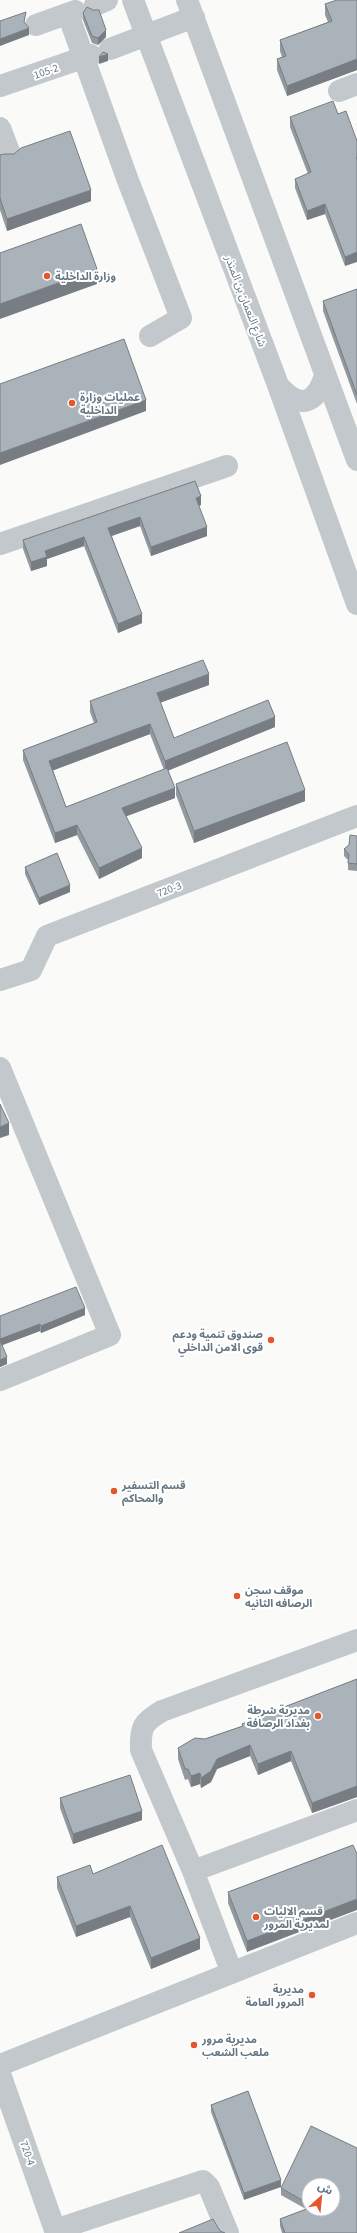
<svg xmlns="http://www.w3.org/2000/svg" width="357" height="2233" font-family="'Source Sans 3','Noto Sans Arabic',sans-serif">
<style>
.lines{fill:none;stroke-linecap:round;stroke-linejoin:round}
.minor{stroke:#c3c8cc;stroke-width:22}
.wall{fill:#929a9f;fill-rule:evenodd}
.shaded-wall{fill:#777d82}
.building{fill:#aab3b9;stroke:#777d82}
.poi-dot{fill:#e4572e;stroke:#fff;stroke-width:1.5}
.labels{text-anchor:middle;stroke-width:4;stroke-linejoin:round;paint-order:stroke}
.street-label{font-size:11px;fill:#657683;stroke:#fff}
.poi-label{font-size:11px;font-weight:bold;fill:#657683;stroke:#fff;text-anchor:start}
</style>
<rect width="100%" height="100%" fill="#fafaf8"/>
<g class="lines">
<path class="minor" d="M 133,0 L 278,385 L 357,604
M 187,0 L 357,460
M 95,5 L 107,0
M 68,14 L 127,178 L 181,318 L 150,336
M 36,25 L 75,11
M 110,49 L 194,17
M 0,86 L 91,55
M 339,91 L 357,84
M 0,128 L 10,154
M 278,385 C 298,409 316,406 325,375
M 0,544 L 227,466
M 0,980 L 31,970 L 47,936 L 357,816
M 0,1068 L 110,1335 L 0,1380
M 193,1871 L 357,1810
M 232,1973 L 193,1871 L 141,1750 C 140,1727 143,1722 162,1711 L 357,1640
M 0,2065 L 357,1923
M 0,2074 L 56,2233
M 55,2230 L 203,2181 L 209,2187 L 228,2233"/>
</g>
<path class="wall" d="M 357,0 L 357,70 L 287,96 L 277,70 L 277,59 L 282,57 L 280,51 L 280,40 L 328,22 L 325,15 L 325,4 Z
M 83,13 L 106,37 L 98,45 L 92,43 L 83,20 Z
M 346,111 L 345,266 L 325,214 L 307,220 L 295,188 L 295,179 L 308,174 L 290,127 L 290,117 L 338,114 Z
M 0,155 L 91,201 L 7,231 L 0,210 Z
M 357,289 L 357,404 L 323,311 L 323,301 Z
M 201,505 L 199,506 L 207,536 L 151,556 L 140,526 L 112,536 L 142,623 L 118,633 L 84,546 L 47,559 L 47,566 L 31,571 L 23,549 L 23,540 Z
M 209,685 L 160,702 L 174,738 L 275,727 L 168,770 L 175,798 L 126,816 L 142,858 L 99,879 L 77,835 L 55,843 L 23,760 L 23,750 L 94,723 L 90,712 L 90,701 ZM 150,734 L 164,770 L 66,807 L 53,770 Z
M 176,784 L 305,801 L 194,843 L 176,795 Z
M 357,836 L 357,871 L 348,870 L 348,860 L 344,856 L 344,849 L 349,845 Z
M 25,867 L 70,892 L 39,905 L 25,874 Z
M 85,1315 L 41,1333 L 40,1331 L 2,1345 L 7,1364 L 0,1367 L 0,1316 Z
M 357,1679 L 357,1797 L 312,1813 L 291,1761 L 258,1775 L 250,1756 L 217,1769 L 211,1782 L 201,1788 L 200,1784 L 191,1787 L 188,1779 L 185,1780 L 178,1759 L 178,1748 L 242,1726 L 242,1724 Z
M 60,1798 L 142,1820 L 73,1844 L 60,1808 Z
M 353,1845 L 247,1952 L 228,1903 L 228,1892 Z
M 93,1874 L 200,1949 L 151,1969 L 130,1917 L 76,1937 L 57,1888 L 57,1877 Z
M 248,2091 L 244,2200 L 211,2112 L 211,2105 Z
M 357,2148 L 357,2233 L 282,2233 L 280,2226 L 280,2219 L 306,2209 L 281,2195 L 281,2188 ZM 309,2185 L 333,2209 L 309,2209 Z"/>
<path class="shaded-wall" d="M 29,28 L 29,35 L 0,46 L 0,39 Z
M 106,30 L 106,37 L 98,45 L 98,38 Z
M 108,54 L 108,61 L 99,64 L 99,57 Z
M 357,59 L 357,70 L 287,96 L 287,86 Z
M 91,190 L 91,201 L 7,231 L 7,219 Z
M 325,204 L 325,214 L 307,220 L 307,211 Z
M 357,252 L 357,262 L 345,266 L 345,257 Z
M 97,269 L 97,284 L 0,319 L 0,304 Z
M 146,400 L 146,411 L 0,465 L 0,453 Z
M 201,496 L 201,505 L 196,507 L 196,498 Z
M 140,517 L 140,526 L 108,537 L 108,528 Z
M 207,527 L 207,536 L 151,556 L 151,547 Z
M 84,537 L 84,546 L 47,559 L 47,566 L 31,571 L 31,562 L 45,551 Z
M 142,614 L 142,623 L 118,633 L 118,624 Z
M 209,674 L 209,685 L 157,704 L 157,693 Z
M 275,717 L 275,727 L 165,772 L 165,761 Z
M 150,724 L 150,734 L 49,772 L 49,761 Z
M 175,788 L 175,798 L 122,818 L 122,808 Z
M 305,790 L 305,801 L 194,843 L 194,831 Z
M 77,825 L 77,835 L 55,843 L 55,833 Z
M 142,848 L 142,858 L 99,879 L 99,868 Z
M 70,885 L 70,892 L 39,905 L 39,898 Z
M 9,1123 L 9,1135 L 0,1138 L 0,1127 Z
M 85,1308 L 85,1315 L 41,1333 L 41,1326 Z
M 40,1324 L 40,1331 L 0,1346 L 0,1339 Z
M 7,1357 L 7,1364 L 0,1367 L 0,1360 Z
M 250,1745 L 250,1756 L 217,1769 L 211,1782 L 201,1788 L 201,1778 L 217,1759 Z
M 291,1751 L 291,1761 L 258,1775 L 258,1764 Z
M 200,1773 L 200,1784 L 191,1787 L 191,1776 Z
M 357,1786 L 357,1797 L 312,1813 L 312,1803 Z
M 142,1811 L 142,1820 L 73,1844 L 73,1834 Z
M 357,1899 L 357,1910 L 247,1952 L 247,1941 Z
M 130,1906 L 130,1917 L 76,1937 L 76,1926 Z
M 200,1938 L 200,1949 L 151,1969 L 151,1958 Z
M 281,2180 L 281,2187 L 244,2200 L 244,2193 Z"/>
<path class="building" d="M 337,0 L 357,0 L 357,59 L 287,86 L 277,59 L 286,56 L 280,40 L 332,21 L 325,4 Z
M 87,7 L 93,10 L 99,10 L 106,30 L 98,38 L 92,36 L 83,13 Z
M 26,12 L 24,22 L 29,28 L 0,39 L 0,21 Z
M 103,52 L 108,54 L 99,57 Z
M 333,101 L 338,114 L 346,111 L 357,141 L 357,157 L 356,157 L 357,160 L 357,252 L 345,257 L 325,204 L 307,211 L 295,179 L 311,172 L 290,117 Z
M 70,131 L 91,190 L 7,219 L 0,198 L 0,155 L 5,154 L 14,154 L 21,148 Z
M 81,224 L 97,269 L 0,304 L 0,253 Z
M 357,289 L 357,395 L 323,301 Z
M 124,339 L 146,400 L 0,453 L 0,384 Z
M 195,481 L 201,496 L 196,498 L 207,527 L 151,547 L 140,517 L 108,528 L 142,614 L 118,624 L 84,537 L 45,551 L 47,557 L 31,562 L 23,540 Z
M 203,660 L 209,674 L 157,693 L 174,738 L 268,700 L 275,717 L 165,761 L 150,724 L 49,761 L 66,807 L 167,768 L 175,788 L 122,808 L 142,848 L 99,868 L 77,825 L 55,833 L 23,750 L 97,722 L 90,701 Z
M 287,742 L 305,790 L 194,831 L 176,784 Z
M 350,835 L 357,836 L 357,864 L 348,863 L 349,854 L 344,849 L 349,845 Z
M 57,853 L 70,885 L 39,898 L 25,867 Z
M 0,1104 L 9,1123 L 0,1127 Z
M 76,1287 L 85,1308 L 41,1326 L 40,1324 L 0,1339 L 0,1316 Z
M 0,1340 L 7,1357 L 0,1360 Z
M 357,1679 L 357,1786 L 312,1803 L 291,1751 L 258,1764 L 250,1745 L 217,1759 L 211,1771 L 201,1778 L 200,1773 L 191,1776 L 188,1769 L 185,1769 L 178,1748 L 195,1738 L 205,1739 L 243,1726 L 242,1724 L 258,1717 Z
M 130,1775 L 142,1811 L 73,1834 L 60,1798 Z
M 162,1845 L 200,1938 L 151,1958 L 130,1906 L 76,1926 L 57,1877 L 90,1865 L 93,1874 Z
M 353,1845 L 357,1854 L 357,1899 L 247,1941 L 228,1892 Z
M 248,2091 L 281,2180 L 244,2193 L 211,2105 Z
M 311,2126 L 357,2148 L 357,2233 L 285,2233 L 280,2219 L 309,2208 L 309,2209 L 333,2209 L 333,2185 L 309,2185 L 309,2204 L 281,2188 Z
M 213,2219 L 220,2231 L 225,2233 L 179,2233 Z"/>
<g class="poi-dot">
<circle cx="47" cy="276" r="4"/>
<circle cx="72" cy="403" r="4"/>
<circle cx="271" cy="1340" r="4"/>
<circle cx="114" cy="1491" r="4"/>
<circle cx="237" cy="1596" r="4"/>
<circle cx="318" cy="1716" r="4"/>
<circle cx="256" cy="1917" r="4"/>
<circle cx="312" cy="1995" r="4"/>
<circle cx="194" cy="2045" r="4"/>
</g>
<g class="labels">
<g class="street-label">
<text transform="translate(46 71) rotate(-19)" y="4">105-2</text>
<text transform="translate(246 301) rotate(69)" y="4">شارع النعمان بن المنذر</text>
<text transform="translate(169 889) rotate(-21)" y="4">720-3</text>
<text transform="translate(28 2153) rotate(71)" y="4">720-4</text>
</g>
<g class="poi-label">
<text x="55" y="280">وزارة الداخلية</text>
<text x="80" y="401">عمليات وزارة<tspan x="80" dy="13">الداخلية</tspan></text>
<text x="263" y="1338" text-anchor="end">صندوق تنمية ودعم<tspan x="263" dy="13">قوى الامن الداخلي</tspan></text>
<text x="122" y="1489">قسم التسفير<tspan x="122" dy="13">والمحاكم</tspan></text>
<text x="245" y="1594">موقف سجن<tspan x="245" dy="13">الرصافه الثانيه</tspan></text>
<text x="310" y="1714" text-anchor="end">مديرية شرطة<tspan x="310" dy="13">بغداد الرصافة</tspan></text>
<text x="264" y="1915">قسم الاليات<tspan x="264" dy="13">لمديرية المرور</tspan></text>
<text x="304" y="1993" text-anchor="end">مديرية<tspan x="304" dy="13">المرور العامة</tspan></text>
<text x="202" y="2043">مديرية مرور<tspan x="202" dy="13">ملعب الشعب</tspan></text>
</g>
</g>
<g transform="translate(321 2197) rotate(27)"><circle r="19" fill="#ffffff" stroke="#c1c8cd"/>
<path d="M0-3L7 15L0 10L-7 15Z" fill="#e4572e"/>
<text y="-6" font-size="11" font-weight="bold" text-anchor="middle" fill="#657683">ش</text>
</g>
</svg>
